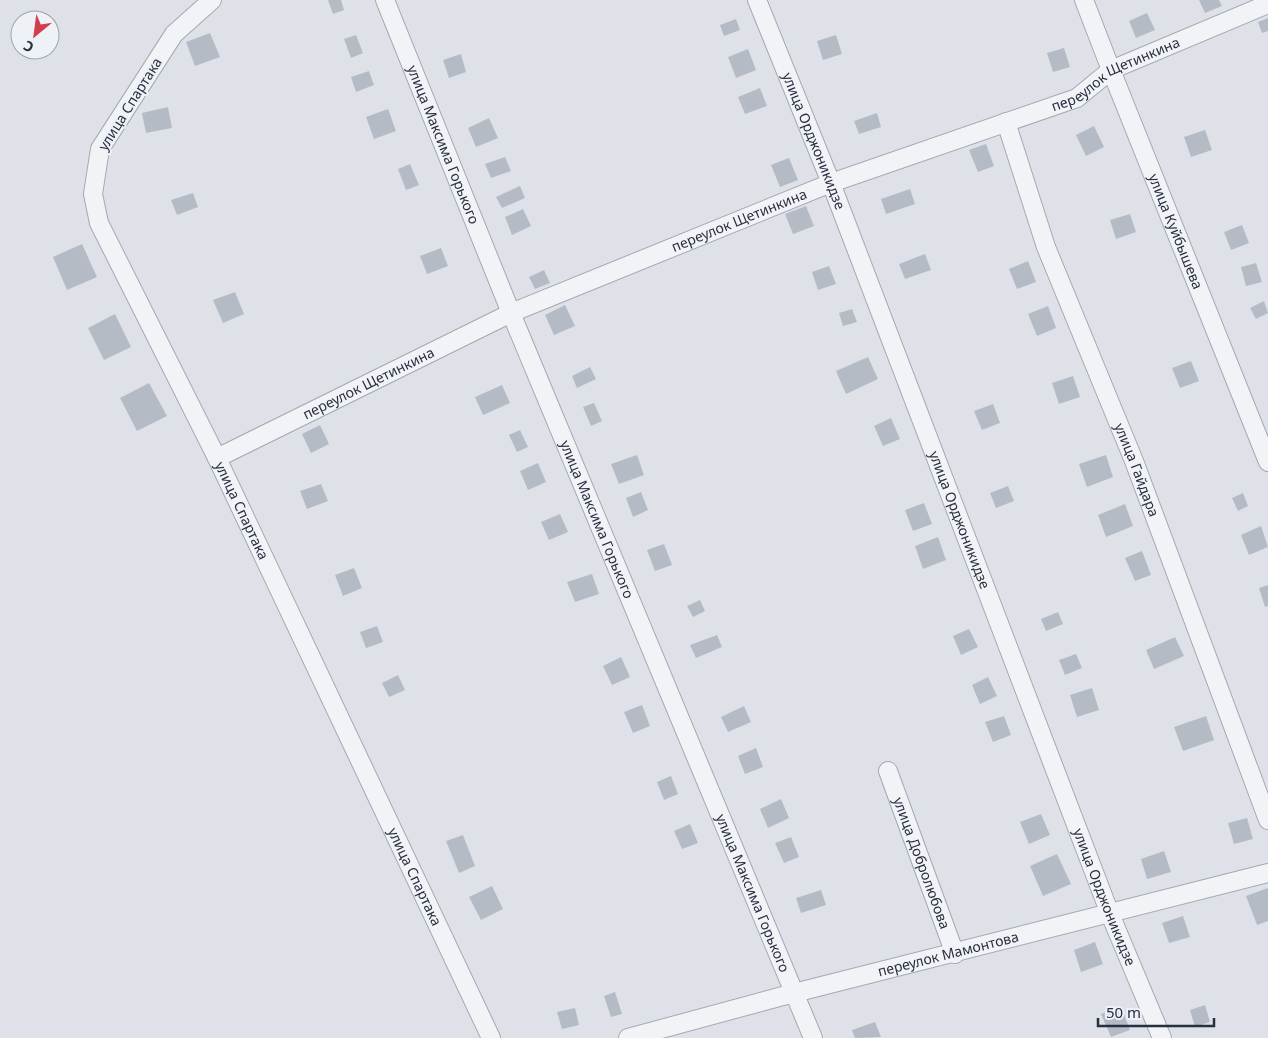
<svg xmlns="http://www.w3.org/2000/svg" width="1268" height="1038" font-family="'Noto Sans',sans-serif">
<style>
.building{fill:#b5bbc5}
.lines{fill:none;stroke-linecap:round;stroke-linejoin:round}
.street-casing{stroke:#a3a9b2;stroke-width:20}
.street{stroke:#f1f3f6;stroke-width:18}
.labels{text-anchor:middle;stroke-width:4;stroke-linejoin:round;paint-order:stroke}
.street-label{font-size:14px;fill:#272f40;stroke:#eef1f6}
</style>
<rect width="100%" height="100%" fill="#dee2e8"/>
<path class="building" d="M 328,0 L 341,0 L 344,10 L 333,14 Z
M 1199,0 L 1219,0 L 1222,6 L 1205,13 Z
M 1147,13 L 1155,30 L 1136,38 L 1129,21 Z
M 1268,18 L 1268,31 L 1262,33 L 1258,22 Z
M 736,19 L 740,30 L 724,36 L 720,25 Z
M 210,33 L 220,57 L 195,66 L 186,42 Z
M 356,35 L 363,53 L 351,58 L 344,39 Z
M 836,35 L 842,54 L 823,60 L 817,41 Z
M 1064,48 L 1070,67 L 1053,72 L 1047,53 Z
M 748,49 L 756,70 L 736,78 L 728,57 Z
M 461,54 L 466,72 L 449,78 L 443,60 Z
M 369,71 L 374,85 L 356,92 L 351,77 Z
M 760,88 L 767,106 L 745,114 L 738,97 Z
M 168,107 L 172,128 L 146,133 L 142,113 Z
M 388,109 L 396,131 L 374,139 L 366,117 Z
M 877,113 L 881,127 L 859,134 L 854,121 Z
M 489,118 L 498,138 L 476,147 L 468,128 Z
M 1094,126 L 1104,147 L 1086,156 L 1076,135 Z
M 1205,130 L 1212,150 L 1191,157 L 1184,137 Z
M 986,144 L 994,166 L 978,172 L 969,150 Z
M 505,157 L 511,171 L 491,178 L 485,164 Z
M 789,158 L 798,180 L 780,187 L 771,165 Z
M 410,164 L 419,185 L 406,190 L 398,169 Z
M 520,186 L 525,198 L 502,208 L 496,197 Z
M 910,189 L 915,204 L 886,214 L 881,199 Z
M 193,193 L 198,207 L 177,215 L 171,200 Z
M 806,206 L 814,226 L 793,234 L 785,214 Z
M 523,209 L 531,226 L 512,235 L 505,217 Z
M 1130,214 L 1136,232 L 1116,239 L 1110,220 Z
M 1242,225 L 1249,243 L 1231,250 L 1224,232 Z
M 82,244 L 97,277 L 67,290 L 53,257 Z
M 441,248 L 448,266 L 427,274 L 420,256 Z
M 925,254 L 931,270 L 905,279 L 899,264 Z
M 1028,261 L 1036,282 L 1017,289 L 1009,269 Z
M 1256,263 L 1262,282 L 1246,286 L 1241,267 Z
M 829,266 L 836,284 L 818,290 L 812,272 Z
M 544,270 L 550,283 L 535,289 L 529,277 Z
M 235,292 L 244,314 L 223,323 L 213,300 Z
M 1264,301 L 1268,313 L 1256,319 L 1250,308 Z
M 565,305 L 575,326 L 554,335 L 545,315 Z
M 1048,306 L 1056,328 L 1037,336 L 1028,314 Z
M 852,309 L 857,322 L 843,326 L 839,313 Z
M 115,314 L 131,347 L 104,360 L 88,328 Z
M 868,357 L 878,379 L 846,394 L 836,371 Z
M 1191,361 L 1199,381 L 1180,388 L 1172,368 Z
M 590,367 L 596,379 L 577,388 L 572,376 Z
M 1073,376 L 1080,397 L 1059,404 L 1052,383 Z
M 149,383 L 167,416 L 137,431 L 120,398 Z
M 502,385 L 510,403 L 483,415 L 475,397 Z
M 594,403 L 602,421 L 591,426 L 583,407 Z
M 993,404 L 1000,423 L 982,430 L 974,411 Z
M 891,418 L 900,439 L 883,446 L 874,426 Z
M 320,425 L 329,444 L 311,453 L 302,434 Z
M 520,430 L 528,447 L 517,452 L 509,435 Z
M 637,455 L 644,475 L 619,484 L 611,464 Z
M 1106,455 L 1113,477 L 1087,487 L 1079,464 Z
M 538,463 L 546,482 L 528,490 L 520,471 Z
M 321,484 L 328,501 L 307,509 L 300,491 Z
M 1008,486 L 1014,501 L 996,508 L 990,493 Z
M 641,492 L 648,510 L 633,517 L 626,498 Z
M 1243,493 L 1248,506 L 1238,511 L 1232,498 Z
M 924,503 L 932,524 L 913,531 L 905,510 Z
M 1125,504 L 1133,526 L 1106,537 L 1098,515 Z
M 560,514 L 568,532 L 549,540 L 541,522 Z
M 1261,526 L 1268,547 L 1249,555 L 1241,535 Z
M 938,537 L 946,560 L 923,569 L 915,546 Z
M 664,544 L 672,565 L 655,571 L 647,550 Z
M 1142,551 L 1151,575 L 1135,581 L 1125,558 Z
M 354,568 L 362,588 L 343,596 L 335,575 Z
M 592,574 L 599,594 L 575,602 L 567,582 Z
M 1268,585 L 1268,606 L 1265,607 L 1259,588 Z
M 700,600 L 705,611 L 693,617 L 687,606 Z
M 1058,612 L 1063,624 L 1046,631 L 1041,619 Z
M 377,626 L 383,642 L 366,648 L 360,632 Z
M 969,629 L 978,647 L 961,655 L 953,636 Z
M 717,635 L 722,647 L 696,658 L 690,645 Z
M 1175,637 L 1184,656 L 1154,669 L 1146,650 Z
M 1076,654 L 1082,668 L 1065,675 L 1059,660 Z
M 621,657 L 630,677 L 612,685 L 603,666 Z
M 398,675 L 405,690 L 389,697 L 382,683 Z
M 988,677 L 997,696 L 980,704 L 972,685 Z
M 1092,688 L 1099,710 L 1077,717 L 1070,695 Z
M 642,705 L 650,726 L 633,733 L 624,712 Z
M 744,706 L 751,722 L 728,732 L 721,717 Z
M 1004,716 L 1011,735 L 993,742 L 985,722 Z
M 1206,716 L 1214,740 L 1183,751 L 1174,727 Z
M 756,748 L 763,767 L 745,774 L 738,756 Z
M 671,776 L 678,794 L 664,800 L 657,782 Z
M 781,799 L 789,818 L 768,828 L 760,809 Z
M 1041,814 L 1050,835 L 1029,844 L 1020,822 Z
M 1247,818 L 1253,839 L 1234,844 L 1228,823 Z
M 690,824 L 698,843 L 682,849 L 674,831 Z
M 463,835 L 475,866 L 459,873 L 446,841 Z
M 791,837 L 799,857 L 784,863 L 775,843 Z
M 1164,851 L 1171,872 L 1147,879 L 1141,859 Z
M 1057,854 L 1071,884 L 1043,896 L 1030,866 Z
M 492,886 L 503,909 L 481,920 L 469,897 Z
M 1268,888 L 1268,921 L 1257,925 L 1246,896 Z
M 821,890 L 826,905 L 801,913 L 796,898 Z
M 1183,916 L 1190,937 L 1169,943 L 1162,923 Z
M 1095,942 L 1103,964 L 1081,972 L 1074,950 Z
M 615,992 L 622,1014 L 611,1017 L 604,996 Z
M 1205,1005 L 1210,1022 L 1195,1027 L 1190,1010 Z
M 1121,1006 L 1130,1030 L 1111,1037 L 1101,1014 Z
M 575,1008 L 579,1025 L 562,1029 L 557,1012 Z
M 875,1022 L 881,1037 L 855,1038 L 852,1030 Z"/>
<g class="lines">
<defs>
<g id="street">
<path id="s1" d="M 212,0 L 174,34 L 100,149 L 93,194 L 99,223 L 217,458 L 491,1038"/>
<path id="s2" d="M 385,0 L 511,313 L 813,1038"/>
<path id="s3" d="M 757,0 L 831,183 L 1110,914 L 1162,1038"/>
<path id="s4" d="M 1084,0 L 1111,70 L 1268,462"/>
<path id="s5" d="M 1006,122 L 1046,247 L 1134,461 L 1268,820"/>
<path id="s6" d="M 217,458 L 511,313 L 831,183 L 1077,98 L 1111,70 L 1268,4"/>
<path id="s7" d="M 888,771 L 955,954"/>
<path id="s8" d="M 628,1038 L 794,993 L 1268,873"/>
</g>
</defs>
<use href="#street" class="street-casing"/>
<use href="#street" class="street"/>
</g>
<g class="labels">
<g class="street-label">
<text dy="5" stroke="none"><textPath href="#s6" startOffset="979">переулок Щетинкина</textPath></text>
<text transform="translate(130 104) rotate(-58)" y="5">улица Спартака</text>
<text dy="5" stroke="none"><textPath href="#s3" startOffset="152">улица Орджоникидзе</textPath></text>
<text dy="5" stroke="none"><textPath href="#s2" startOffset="156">улица Максима Горького</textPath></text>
<text dy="5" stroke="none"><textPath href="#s6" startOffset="574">переулок Щетинкина</textPath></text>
<text dy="5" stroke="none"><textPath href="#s4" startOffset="249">улица Куйбышева</textPath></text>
<text dy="5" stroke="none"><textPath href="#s6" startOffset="169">переулок Щетинкина</textPath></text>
<text dy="5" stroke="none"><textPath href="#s5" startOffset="372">улица Гайдара</textPath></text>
<text dy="5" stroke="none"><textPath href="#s1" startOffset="584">улица Спартака</textPath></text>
<text dy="5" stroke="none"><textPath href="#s3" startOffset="558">улица Орджоникидзе</textPath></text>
<text dy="5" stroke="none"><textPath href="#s2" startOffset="561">улица Максима Горького</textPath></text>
<text dy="5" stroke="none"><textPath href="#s7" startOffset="98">улица Добролюбова</textPath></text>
<text dy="5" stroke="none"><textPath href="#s1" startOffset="989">улица Спартака</textPath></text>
<text dy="5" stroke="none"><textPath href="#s2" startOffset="966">улица Максима Горького</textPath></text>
<text dy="5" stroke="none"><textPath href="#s3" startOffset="962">улица Орджоникидзе</textPath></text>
<text dy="5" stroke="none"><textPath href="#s8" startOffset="331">переулок Мамонтова</textPath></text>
</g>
</g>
<g transform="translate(35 35) rotate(209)"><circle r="24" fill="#eef1f6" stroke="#9ea3ad"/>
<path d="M0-4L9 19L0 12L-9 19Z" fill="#d13f4f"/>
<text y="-8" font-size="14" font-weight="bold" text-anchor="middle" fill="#272f40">С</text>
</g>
<path d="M1098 1018v8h116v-8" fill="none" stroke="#272f40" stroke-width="2.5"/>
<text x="1106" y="1018" font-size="15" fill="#272f40" stroke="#eef1f6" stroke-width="4" paint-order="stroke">50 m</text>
</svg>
